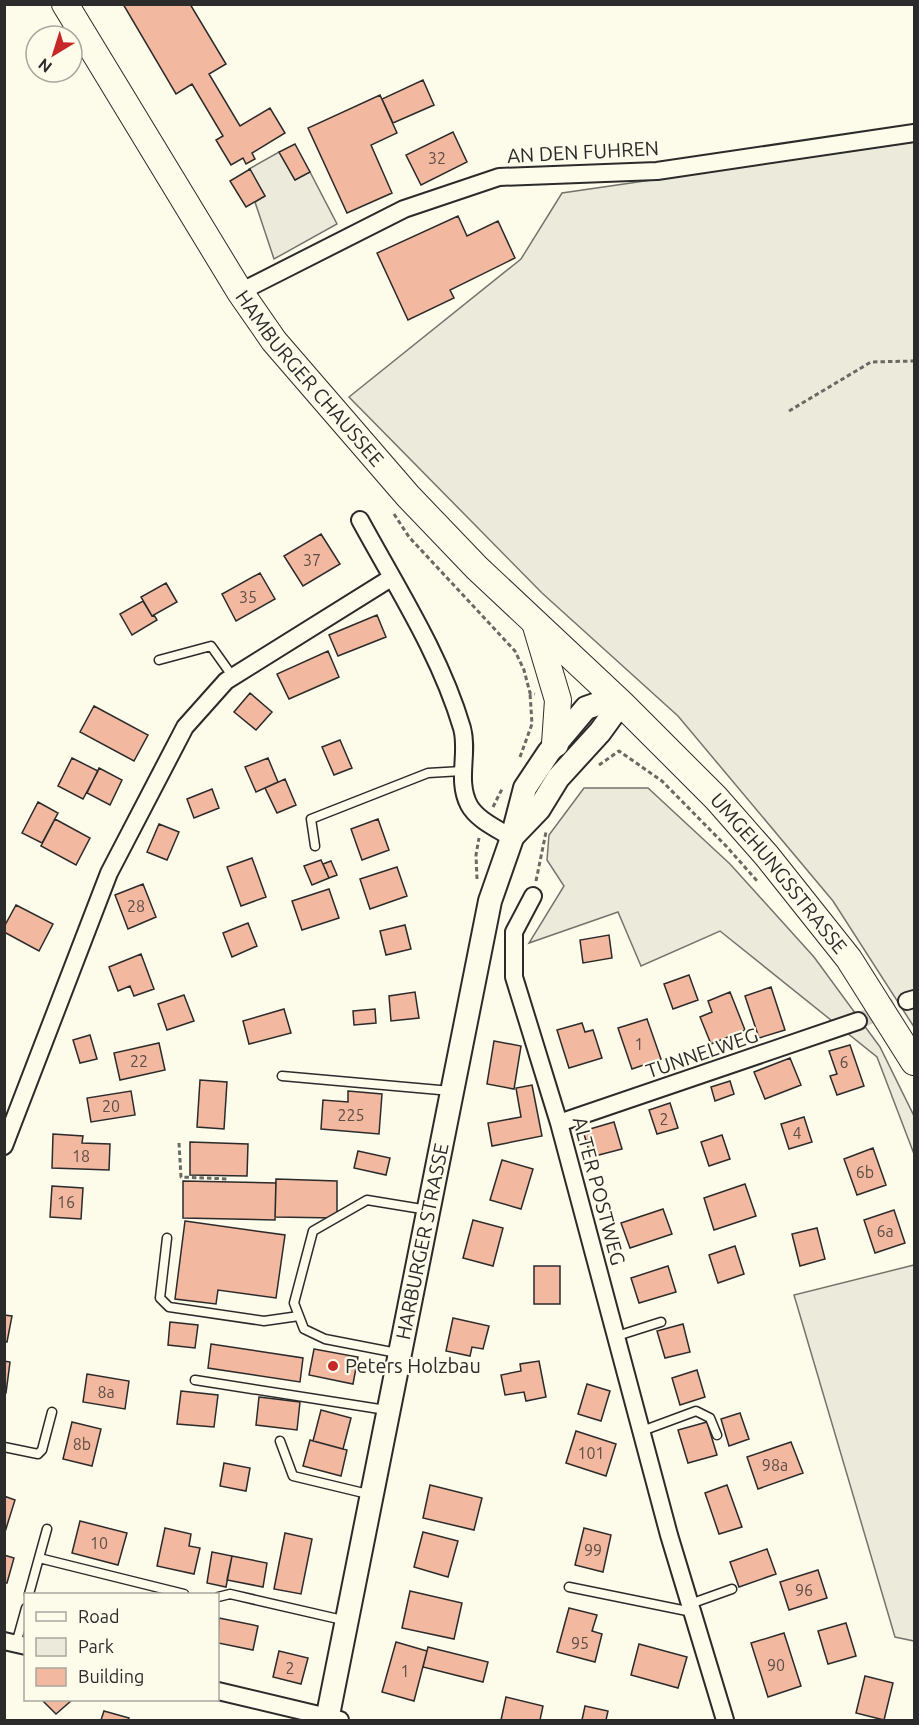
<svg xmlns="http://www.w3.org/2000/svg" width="919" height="1725" font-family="Ubuntu,sans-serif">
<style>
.green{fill:#ecebdb;stroke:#74746e;stroke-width:1.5}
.parking{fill:#eceadb;stroke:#74746e;stroke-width:1.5}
.building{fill:#f2b8a0;stroke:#2b2b2b;stroke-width:1.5}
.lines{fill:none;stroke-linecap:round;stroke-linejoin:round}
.street-tunnel{stroke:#d3d1c4;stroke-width:16;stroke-dasharray:16 8;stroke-linecap:butt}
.lane-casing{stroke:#2b2b2b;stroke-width:11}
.street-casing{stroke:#2b2b2b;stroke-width:20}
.secondary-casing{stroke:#2b2b2b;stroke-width:26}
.primary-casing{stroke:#2b2b2b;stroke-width:28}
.path{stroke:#6a6964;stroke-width:3;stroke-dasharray:4.5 3;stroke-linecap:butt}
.lane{stroke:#fdfbea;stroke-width:8}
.street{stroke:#fdfbea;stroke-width:16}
.secondary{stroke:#fdfbea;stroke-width:22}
.primary{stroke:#fdfbea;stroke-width:26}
.poi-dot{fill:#c62828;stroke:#fdfbea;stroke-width:2}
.labels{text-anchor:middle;stroke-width:4.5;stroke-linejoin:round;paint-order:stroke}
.number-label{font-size:16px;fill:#5d4e48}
.street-label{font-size:20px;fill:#2b2b2b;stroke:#fdfbea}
.poi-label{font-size:20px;fill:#2b2b2b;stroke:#fdfbea;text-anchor:start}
</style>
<rect width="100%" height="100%" fill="#fdfbea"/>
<path class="green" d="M 914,142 L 914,1027 L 833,901 L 678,716 L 542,593 L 349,397 L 521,259 L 562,193 Z
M 584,788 L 648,788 L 730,864 L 814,957 L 880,1047 L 914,1116 L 914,1154 L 877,1057 L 720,931 L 641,966 L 618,912 L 529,943 L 564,886 L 547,860 L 549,835 Z
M 914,1265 L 914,1641 L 895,1637 L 794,1295 Z"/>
<path class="parking" d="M 279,152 L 295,180 L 310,172 L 337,224 L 274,259 L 255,202 L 265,196 L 249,169 Z"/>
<path class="building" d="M 123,4 L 190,4 L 226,64 L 209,74 L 240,126 L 270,108 L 285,133 L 252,153 L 255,159 L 246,164 L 243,158 L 231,165 L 216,140 L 223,136 L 192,84 L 176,94 Z
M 423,80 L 434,105 L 393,123 L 382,99 Z
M 380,95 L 397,133 L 371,145 L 392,193 L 347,213 L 308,128 Z
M 453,132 L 467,162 L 421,185 L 406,155 Z
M 295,144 L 310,172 L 295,180 L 279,152 Z
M 250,169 L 265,196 L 246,207 L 230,181 Z
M 458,216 L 467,236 L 498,221 L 515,258 L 450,290 L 454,298 L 408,320 L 377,253 Z
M 321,534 L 340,564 L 303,586 L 284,556 Z
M 260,573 L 275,599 L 236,621 L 222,594 Z
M 166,583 L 177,602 L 152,616 L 141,597 Z
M 143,601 L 152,616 L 154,615 L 157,620 L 132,635 L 120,614 Z
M 377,615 L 386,637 L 338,656 L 329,635 Z
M 328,651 L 339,677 L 289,699 L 277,674 Z
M 250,693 L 272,712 L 256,730 L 234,712 Z
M 94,706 L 148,735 L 134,761 L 80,732 Z
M 340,740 L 352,768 L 334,775 L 322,747 Z
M 72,758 L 98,771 L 83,799 L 58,786 Z
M 268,758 L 278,782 L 256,792 L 245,767 Z
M 99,768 L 122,780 L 110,805 L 87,793 Z
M 285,779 L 296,805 L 277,813 L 265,788 Z
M 212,789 L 219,808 L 194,818 L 187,799 Z
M 38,802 L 58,813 L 42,843 L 22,833 Z
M 55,819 L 90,838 L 76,865 L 41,846 Z
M 378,819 L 389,850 L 362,860 L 351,829 Z
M 159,824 L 179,832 L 167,860 L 147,852 Z
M 252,858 L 266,897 L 241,906 L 227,867 Z
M 321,860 L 329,878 L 312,885 L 304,866 Z
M 331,861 L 337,875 L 329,878 L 323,864 Z
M 397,867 L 407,896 L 370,909 L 360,879 Z
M 143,884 L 156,917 L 128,929 L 115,895 Z
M 329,889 L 339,918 L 302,930 L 292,901 Z
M 16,905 L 53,924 L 39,951 L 4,932 L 4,927 Z
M 248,923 L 257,946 L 232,957 L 223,933 Z
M 405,925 L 411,949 L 386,955 L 380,931 Z
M 609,935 L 612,958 L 583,963 L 580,940 Z
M 141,954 L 154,989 L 134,996 L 130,986 L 118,991 L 109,967 Z
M 689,975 L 698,1000 L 673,1009 L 664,984 Z
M 771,987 L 785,1030 L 759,1038 L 745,996 Z
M 415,992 L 419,1018 L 391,1021 L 389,996 Z
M 730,992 L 745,1030 L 711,1044 L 700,1017 L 712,1012 L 708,1001 Z
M 184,995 L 194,1021 L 167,1030 L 158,1004 Z
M 284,1009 L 291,1033 L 249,1044 L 243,1021 Z
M 375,1009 L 376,1023 L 354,1025 L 353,1011 Z
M 647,1019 L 661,1059 L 632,1069 L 618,1028 Z
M 582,1023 L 585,1032 L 593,1030 L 602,1058 L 569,1068 L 557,1030 Z
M 90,1035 L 97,1059 L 80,1063 L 73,1040 Z
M 494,1041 L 521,1046 L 514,1089 L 487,1084 Z
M 159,1043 L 165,1070 L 120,1080 L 114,1053 Z
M 850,1045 L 864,1086 L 837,1095 L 830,1076 L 837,1074 L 829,1051 Z
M 790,1058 L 801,1085 L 765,1099 L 754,1072 Z
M 200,1080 L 227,1082 L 224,1129 L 197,1127 Z
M 730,1081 L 734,1094 L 715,1101 L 711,1087 Z
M 532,1085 L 542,1136 L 492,1146 L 488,1123 L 521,1117 L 516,1088 Z
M 131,1091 L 135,1115 L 91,1122 L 87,1098 Z
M 348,1091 L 382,1094 L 379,1134 L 321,1129 L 323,1100 L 348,1102 Z
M 670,1103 L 678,1128 L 657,1134 L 649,1110 Z
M 804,1117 L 812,1142 L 789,1149 L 781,1124 Z
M 614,1122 L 622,1149 L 591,1157 L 583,1131 Z
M 53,1134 L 83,1136 L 82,1143 L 110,1144 L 109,1170 L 52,1168 Z
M 722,1135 L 730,1159 L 709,1166 L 701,1142 Z
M 190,1142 L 248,1144 L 247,1176 L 190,1175 Z
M 873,1148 L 886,1185 L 857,1195 L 844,1159 Z
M 358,1151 L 390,1158 L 386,1175 L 354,1168 Z
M 502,1160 L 533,1169 L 521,1209 L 490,1200 Z
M 276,1179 L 337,1181 L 337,1218 L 275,1217 Z
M 183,1181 L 276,1183 L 275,1220 L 183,1218 Z
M 745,1184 L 756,1216 L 714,1230 L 704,1198 Z
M 52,1186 L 83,1188 L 81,1219 L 50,1217 Z
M 663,1209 L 672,1234 L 630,1248 L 621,1223 Z
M 894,1210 L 905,1243 L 875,1253 L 864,1220 Z
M 473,1220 L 503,1228 L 493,1266 L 463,1258 Z
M 185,1221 L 285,1235 L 276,1298 L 218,1290 L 216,1304 L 175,1299 Z
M 817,1228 L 825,1259 L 800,1266 L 792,1234 Z
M 735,1246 L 744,1274 L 718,1283 L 709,1255 Z
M 534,1266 L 560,1266 L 560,1304 L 534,1304 Z
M 668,1266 L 676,1292 L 639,1303 L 631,1278 Z
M 4,1315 L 12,1316 L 7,1342 L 4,1342 Z
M 453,1318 L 489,1326 L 483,1349 L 472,1347 L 470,1356 L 446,1351 Z
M 170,1322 L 198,1325 L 195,1348 L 168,1345 Z
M 683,1324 L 690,1352 L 665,1358 L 657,1331 Z
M 211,1344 L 303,1358 L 300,1382 L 208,1368 Z
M 314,1349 L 358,1357 L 353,1384 L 309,1375 Z
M 4,1361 L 10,1362 L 6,1393 L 4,1393 Z
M 539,1361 L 546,1397 L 526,1401 L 524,1392 L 505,1395 L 501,1375 L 521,1371 L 520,1364 Z
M 697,1370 L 705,1397 L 680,1405 L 672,1378 Z
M 87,1374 L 129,1381 L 125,1409 L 83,1402 Z
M 587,1384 L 610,1391 L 601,1421 L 578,1414 Z
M 181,1391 L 218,1395 L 214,1427 L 177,1424 Z
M 259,1397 L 300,1402 L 297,1430 L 256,1425 Z
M 321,1410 L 351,1418 L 343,1449 L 313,1441 Z
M 740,1413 L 749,1439 L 729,1446 L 721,1419 Z
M 72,1422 L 101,1429 L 92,1466 L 63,1459 Z
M 707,1422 L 717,1455 L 688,1463 L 678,1430 Z
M 576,1431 L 616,1444 L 606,1476 L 566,1463 Z
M 310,1440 L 347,1450 L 341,1476 L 303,1466 Z
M 791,1442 L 803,1473 L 758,1489 L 747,1457 Z
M 224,1463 L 250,1468 L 246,1491 L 220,1486 Z
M 430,1485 L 482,1498 L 474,1530 L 423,1518 Z
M 727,1485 L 742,1527 L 719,1534 L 705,1493 Z
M 4,1496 L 15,1500 L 5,1532 L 4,1532 Z
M 80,1521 L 127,1533 L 118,1565 L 72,1553 Z
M 165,1528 L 191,1534 L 189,1546 L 200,1548 L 194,1574 L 157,1566 Z
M 584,1528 L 611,1535 L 603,1572 L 575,1565 Z
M 423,1532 L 458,1541 L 448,1577 L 414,1567 Z
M 285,1533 L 312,1539 L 301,1594 L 274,1589 Z
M 767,1549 L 776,1574 L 739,1587 L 730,1562 Z
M 212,1552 L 232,1556 L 226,1587 L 207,1583 Z
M 4,1555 L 14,1558 L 7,1583 L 4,1583 Z
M 232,1556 L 267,1563 L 263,1587 L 227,1580 Z
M 818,1570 L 827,1598 L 789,1610 L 780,1582 Z
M 410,1591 L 462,1603 L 454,1639 L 402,1628 Z
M 569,1608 L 597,1615 L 592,1631 L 602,1634 L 595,1662 L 557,1652 Z
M 219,1618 L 258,1626 L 253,1650 L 218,1643 Z
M 846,1623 L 856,1656 L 828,1664 L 818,1631 Z
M 784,1633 L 801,1686 L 768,1697 L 751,1643 Z
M 396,1642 L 427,1651 L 414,1701 L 382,1692 Z
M 639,1644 L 687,1657 L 678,1688 L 631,1675 Z
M 428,1647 L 488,1662 L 483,1682 L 423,1667 Z
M 279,1651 L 308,1658 L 301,1684 L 273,1677 Z
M 865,1676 L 893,1683 L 884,1720 L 856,1713 Z
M 506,1697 L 543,1706 L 540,1720 L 501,1720 Z
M 42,1700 L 72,1700 L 56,1714 Z
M 585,1706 L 608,1711 L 606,1720 L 582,1720 Z
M 104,1711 L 129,1718 L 128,1720 L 101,1720 Z"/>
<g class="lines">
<path class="street-tunnel" d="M 858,1021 L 907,1001"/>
<defs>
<path id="lane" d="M 159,660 L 211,646 L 233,677
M 315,846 L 311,819 L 428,773 L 462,771
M 282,1076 L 451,1091
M 167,1238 L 160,1298 L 169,1307 L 264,1321 L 299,1316
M 617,1336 L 661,1322
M 397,1353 L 325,1339 L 304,1329 L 294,1303 L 313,1231 L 367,1200 L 428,1210
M 195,1380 L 386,1410
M 642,1431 L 696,1411 L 710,1418 L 717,1435
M 280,1441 L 293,1476 L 372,1495
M 4,1447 L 38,1454 L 42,1450 L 52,1412
M 39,1558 L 184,1594
M 569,1587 L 692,1612
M 29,1594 L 47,1529
M 218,1597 L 230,1594 L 347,1621
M 690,1604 L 732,1589
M 16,1644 L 26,1608"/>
<path id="street" d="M 240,292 L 404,209 L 499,177 L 657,171 L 914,133
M 360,520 C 397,588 440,654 462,728 C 469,753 456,780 469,805 C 477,820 498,829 512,838
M 533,896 L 514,932 L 514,977 L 559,1123 L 669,1535 L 725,1720
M 907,1001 L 914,999
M 559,1123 L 858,1021
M 4,1146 L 109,873 L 185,727 L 226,681 L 391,578
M 4,1641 L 26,1646
M 218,1691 L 340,1720"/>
<g id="secondary">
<path d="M 513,836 L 539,809 L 558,778 L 600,732 L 621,703"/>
<path id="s1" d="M 327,1720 L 490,901 L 512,838 L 525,788 L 549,752 L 586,708 L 606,701 L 621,703"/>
</g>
<g id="primary">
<path id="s2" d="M 65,4 L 240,292 L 274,341 L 408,496 L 477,568 L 621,703 L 716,798 L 767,856 L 849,959 L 914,1062"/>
<path d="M 536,626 L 558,700 L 555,744"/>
</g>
</defs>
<use href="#lane" class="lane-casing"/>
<use href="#street" class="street-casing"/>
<use href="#secondary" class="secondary-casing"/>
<use href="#primary" class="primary-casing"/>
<path class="path" d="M 789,411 L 871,362 L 914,361
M 394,514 L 409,537 L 515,651 L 524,670 L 530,693 L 535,694
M 520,757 L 532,724 L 530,693
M 599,765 L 619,751 L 662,781 L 727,847 L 758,882
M 493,807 L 503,787
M 477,879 L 476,855 L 479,838
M 536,881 L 546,832
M 179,1143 L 181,1177 L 228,1179"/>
<use href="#lane" class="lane"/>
<use href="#street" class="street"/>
<use href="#secondary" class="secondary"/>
<use href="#primary" class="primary"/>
</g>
<circle class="poi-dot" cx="333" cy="1366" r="6"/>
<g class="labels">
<g class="number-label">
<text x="437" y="164">32</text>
<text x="312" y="566">37</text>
<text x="248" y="603">35</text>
<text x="136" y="912">28</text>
<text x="639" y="1050">1</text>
<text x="139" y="1067">22</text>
<text x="844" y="1068">6</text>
<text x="111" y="1112">20</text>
<text x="351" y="1121">225</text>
<text x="664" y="1125">2</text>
<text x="797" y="1139">4</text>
<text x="81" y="1162">18</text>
<text x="865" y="1178">6b</text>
<text x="66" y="1208">16</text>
<text x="885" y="1237">6a</text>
<text x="106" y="1398">8a</text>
<text x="82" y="1450">8b</text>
<text x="591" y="1459">101</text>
<text x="775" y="1471">98a</text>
<text x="99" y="1549">10</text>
<text x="593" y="1556">99</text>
<text x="804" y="1596">96</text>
<text x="580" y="1649">95</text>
<text x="776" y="1671">90</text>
<text x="290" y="1674">2</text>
<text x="405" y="1677">1</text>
</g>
<g class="street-label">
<text transform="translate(583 152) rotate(-3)" y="7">AN DEN FUHREN</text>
<text dy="7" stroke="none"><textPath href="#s2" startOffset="448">HAMBURGER CHAUSSEE</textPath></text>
<text dy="7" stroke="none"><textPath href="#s2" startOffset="1131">UMGEHUNGSSTRASSE</textPath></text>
<text transform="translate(702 1053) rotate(-19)" y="7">TUNNELWEG</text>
<text transform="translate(599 1191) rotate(75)" y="7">ALTER POSTWEG</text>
<text dy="7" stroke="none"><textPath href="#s1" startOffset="488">HARBURGER STRASSE</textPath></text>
</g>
<g class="poi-label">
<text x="345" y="1373">Peters Holzbau</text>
</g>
</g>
<rect width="919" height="1725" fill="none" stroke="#2b2b2b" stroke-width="12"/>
<rect x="24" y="1593" width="195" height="108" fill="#fdfbea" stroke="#a9a89e" stroke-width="1.5"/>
<rect x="36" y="1612" width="30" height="9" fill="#fdfbea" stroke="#a9a89e" stroke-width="1.5"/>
<text x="78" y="1623" font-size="18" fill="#2b2b2b">Road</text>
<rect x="36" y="1638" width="30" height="18" fill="#ecebdb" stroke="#a9a89e" stroke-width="1.5"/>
<text x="78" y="1653" font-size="18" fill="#2b2b2b">Park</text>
<rect x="36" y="1668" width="30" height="18" fill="#f2b8a0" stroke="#a9a89e" stroke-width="1.5"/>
<text x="78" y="1683" font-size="18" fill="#2b2b2b">Building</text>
<g transform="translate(54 54) rotate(218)"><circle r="28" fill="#fdfbea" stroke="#a9a89e" stroke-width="1.5"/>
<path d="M0-4.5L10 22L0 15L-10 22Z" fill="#c62828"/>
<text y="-9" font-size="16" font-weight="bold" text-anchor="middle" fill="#2b2b2b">N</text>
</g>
</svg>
